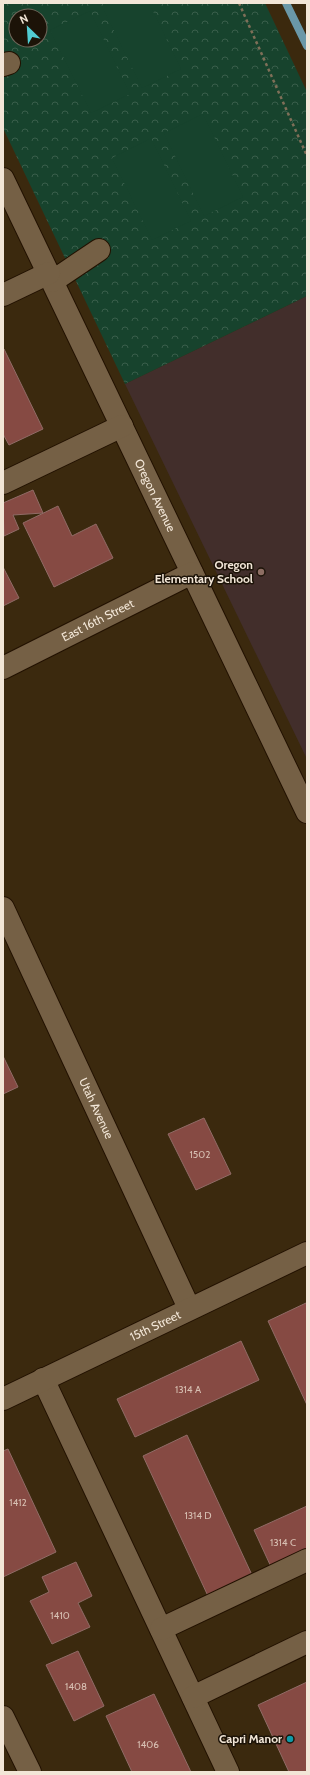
<svg xmlns="http://www.w3.org/2000/svg" width="310" height="1775" font-family="Cabin,sans-serif">
<style>
.education{fill:#422e2b}
.forest{fill:url(#forest-crowns);fill-rule:evenodd}
.pitch{fill:#17432d}
.lines{fill:none;stroke-linecap:round;stroke-linejoin:round}
.stream{stroke:#6a98a8;stroke-width:8}
.building{fill:#864a43;stroke:#906b66}
.minor-casing{stroke:#210;stroke-width:24}
.path{stroke:#7f6f58;stroke-width:2.5;stroke-dasharray:3 3;stroke-linecap:butt}
.minor{stroke:#756045;stroke-width:22}
.education-dot{fill:#8d6e63;stroke:#1c1308;stroke-width:1.5}
.culture-dot{fill:#0f9aa8;stroke:#1c1308;stroke-width:1.5}
.labels{text-anchor:middle;stroke-width:3;stroke-linejoin:round;paint-order:stroke}
.number-label{font-size:10px;fill:#d7bfb2}
.street-label{font-size:12px;fill:#f2e6d7;stroke:#1c1308}
.poi-label{font-size:12px;font-weight:bold;fill:#f2e6d7;stroke:#1c1308;text-anchor:end}
</style>
<defs>
<pattern id="forest-crowns" width="20" height="18" patternUnits="userSpaceOnUse"><rect width="20" height="18" fill="#17432d"/><path d="M2 6a3 3 0 1 1 6 0M12 15a3 3 0 1 1 6 0" fill="none" stroke="#395e4b"/></pattern>
</defs>
<rect width="100%" height="100%" fill="#3b290e"/>
<path class="education" d="M 307,296 L 307,759 L 125,384 Z"/>
<path class="forest" d="M 3,3 L 265,3 L 307,92 L 307,296 L 125,384 L 3,128 ZM 16,16 L 40,16 L 40,40 L 16,40 Z"/>
<path class="pitch" d="M 107,3 L 149,3 L 181,69 L 142,88 L 102,6 Z
M 90,11 L 130,94 L 91,113 L 50,30 Z
M 203,114 L 243,197 L 204,216 L 164,133 Z
M 151,138 L 191,221 L 152,240 L 112,158 Z"/>
<g class="lines">
<path class="stream" d="M 286,3 L 307,46"/>
</g>
<path class="building" d="M 4,349 L 43,429 L 9,445 L 3,434 L 3,350 Z
M 33,490 L 43,513 L 13,515 L 19,529 L 4,536 L 3,503 Z
M 58,506 L 72,536 L 96,524 L 113,558 L 54,587 L 23,523 Z
M 3,567 L 19,598 L 3,606 Z
M 3,1056 L 18,1087 L 3,1094 Z
M 204,1118 L 231,1174 L 196,1190 L 168,1134 Z
M 306,1303 L 307,1305 L 307,1405 L 268,1321 Z
M 241,1341 L 259,1380 L 135,1437 L 117,1399 Z
M 187,1435 L 252,1575 L 208,1596 L 143,1456 Z
M 8,1449 L 56,1552 L 3,1577 L 3,1451 Z
M 307,1506 L 307,1553 L 272,1569 L 254,1530 Z
M 76,1562 L 92,1596 L 78,1603 L 90,1627 L 52,1644 L 30,1601 L 49,1592 L 42,1577 Z
M 78,1651 L 104,1706 L 74,1721 L 46,1665 Z
M 307,1682 L 307,1772 L 289,1772 L 258,1705 Z
M 154,1694 L 191,1772 L 132,1772 L 106,1716 Z"/>
<g class="lines">
<defs>
<g id="minor">
<path d="M 3,65 L 9,63"/>
<path id="s1" d="M 3,179 L 307,812"/>
<path d="M 53,281 L 99,250"/>
<path d="M 3,295 L 49,273"/>
<path d="M 3,483 L 122,426"/>
<path id="s2" d="M 3,668 L 192,573"/>
<path id="s3" d="M 3,908 L 189,1308"/>
<path d="M 43,1379 L 228,1772"/>
<path id="s4" d="M 3,1399 L 307,1253"/>
<path d="M 161,1629 L 307,1560"/>
<path d="M 193,1697 L 307,1642"/>
<path d="M 3,1717 L 30,1772"/>
</g>
</defs>
<use href="#minor" class="minor-casing"/>
<path class="path" d="M 239,3 L 307,156"/>
<use href="#minor" class="minor"/>
</g>
<circle class="education-dot" cx="261" cy="572" r="4"/>
<circle class="culture-dot" cx="290" cy="1739" r="4"/>
<g class="labels">
<g class="number-label">
<text x="200" y="1158">1502</text>
<text x="188" y="1393">1314 A</text>
<text x="18" y="1506">1412</text>
<text x="198" y="1519">1314 D</text>
<text x="283" y="1546">1314 C</text>
<text x="60" y="1619">1410</text>
<text x="76" y="1690">1408</text>
<text x="148" y="1748">1406</text>
</g>
<g class="street-label">
<text dy="4" stroke="none"><textPath href="#s1" startOffset="351">Oregon Avenue</textPath></text>
<text dy="4" stroke="none"><textPath href="#s2" startOffset="106">East 16th Street</textPath></text>
<text dy="4" stroke="none"><textPath href="#s3" startOffset="221">Utah Avenue</textPath></text>
<text dy="4" stroke="none"><textPath href="#s4" startOffset="169">15th Street</textPath></text>
</g>
<g class="poi-label">
<text x="253" y="569">Oregon<tspan x="253" dy="14">Elementary School</tspan></text>
<text x="282" y="1743">Capri Manor</text>
</g>
</g>
<rect width="310" height="1775" fill="none" stroke="#f2e6d7" stroke-width="8"/>
<g transform="translate(28 28) rotate(335)"><circle r="19" fill="#1c1308" stroke="#72675b"/>
<path d="M0-3L7 15L0 10L-7 15Z" fill="#51ccd3"/>
<text y="-6" font-size="11" font-weight="bold" text-anchor="middle" fill="#f2e6d7">N</text>
</g>
</svg>
